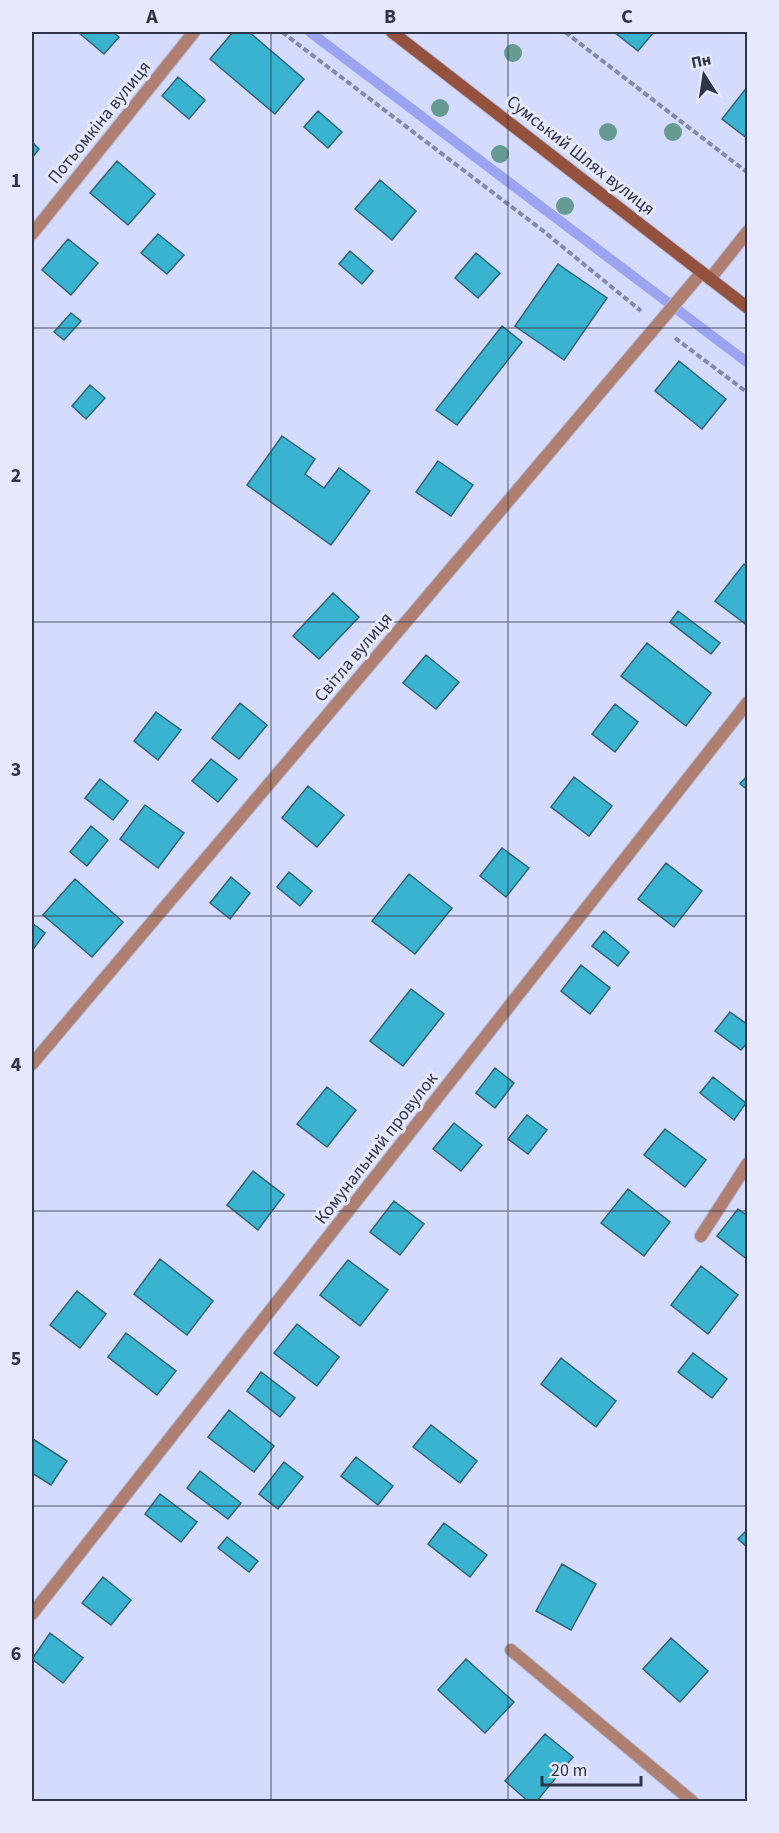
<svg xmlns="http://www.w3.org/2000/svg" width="779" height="1833" font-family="'Source Sans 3',sans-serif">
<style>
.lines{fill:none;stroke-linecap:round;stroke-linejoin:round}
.stream{stroke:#9aa4f1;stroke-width:10}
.building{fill:#3ab3d0;stroke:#306472;stroke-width:1.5}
.minor-casing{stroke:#b4bad8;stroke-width:14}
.secondary-casing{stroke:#b4bad8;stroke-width:14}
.path{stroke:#858aa4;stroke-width:4;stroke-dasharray:6 3;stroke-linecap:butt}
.minor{stroke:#af8071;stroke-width:12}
.secondary{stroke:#94513d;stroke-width:12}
.tree{fill:#669b94}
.grid{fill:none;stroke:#313445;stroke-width:1.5;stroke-opacity:0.55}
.labels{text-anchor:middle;stroke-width:6;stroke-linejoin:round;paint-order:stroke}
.street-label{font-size:18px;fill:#313445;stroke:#e6e9fb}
.neatline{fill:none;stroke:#313445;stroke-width:2}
.grid-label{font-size:20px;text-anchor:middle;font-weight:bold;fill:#313445}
</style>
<rect width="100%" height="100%" fill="#d5dbfd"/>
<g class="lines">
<path class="stream" d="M 310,32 L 748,363"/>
</g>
<path class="building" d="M 78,32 L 113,32 L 119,37 L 104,54 Z
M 233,32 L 249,32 L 304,79 L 275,114 L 210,59 Z
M 614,32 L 654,32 L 638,51 Z
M 178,77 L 205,100 L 189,119 L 162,96 Z
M 748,86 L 748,139 L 722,119 Z
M 318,111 L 342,132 L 328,148 L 304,127 Z
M 32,142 L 39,149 L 32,158 Z
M 117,161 L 155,194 L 128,225 L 90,193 Z
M 380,180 L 416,211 L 392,240 L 355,209 Z
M 158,234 L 184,255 L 167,274 L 141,253 Z
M 68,239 L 98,263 L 71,295 L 42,270 Z
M 350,251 L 373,271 L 362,284 L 339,264 Z
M 476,253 L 500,273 L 478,298 L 455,278 Z
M 558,264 L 607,298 L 564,360 L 515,326 Z
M 71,313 L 81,321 L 64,340 L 54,332 Z
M 502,326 L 522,342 L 457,425 L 436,410 Z
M 679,361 L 726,399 L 702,429 L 655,391 Z
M 90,385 L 105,398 L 86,419 L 72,406 Z
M 282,436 L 315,459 L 305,474 L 324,488 L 339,468 L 370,491 L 331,545 L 247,485 Z
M 438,461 L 473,485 L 451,516 L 416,492 Z
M 744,564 L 748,567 L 748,626 L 715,601 Z
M 333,593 L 359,617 L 319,659 L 293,636 Z
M 678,611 L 720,643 L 711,654 L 670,622 Z
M 647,643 L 711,693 L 686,726 L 621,676 Z
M 426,655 L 459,682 L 436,709 L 403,683 Z
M 240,703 L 267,725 L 239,759 L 212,738 Z
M 615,704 L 638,722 L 615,752 L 592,734 Z
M 156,712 L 181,730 L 158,760 L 134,741 Z
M 211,759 L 237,779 L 218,802 L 192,781 Z
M 748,775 L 748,790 L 740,784 Z
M 574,777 L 612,806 L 589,836 L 551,807 Z
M 100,779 L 128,801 L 113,820 L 85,798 Z
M 308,786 L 344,815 L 317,847 L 282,818 Z
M 145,805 L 184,833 L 158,868 L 120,839 Z
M 91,826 L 108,840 L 87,866 L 70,852 Z
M 502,848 L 529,868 L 506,897 L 480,876 Z
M 666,863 L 702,891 L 674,927 L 638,899 Z
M 289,872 L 312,891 L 300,906 L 277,887 Z
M 409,874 L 452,908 L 415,954 L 372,921 Z
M 231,877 L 250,893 L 230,919 L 210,903 Z
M 75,879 L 123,922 L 92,957 L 43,915 Z
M 32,923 L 45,933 L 32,951 Z
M 604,931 L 629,952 L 618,966 L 592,946 Z
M 581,965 L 610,988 L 590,1014 L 561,991 Z
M 411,989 L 444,1014 L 403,1066 L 370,1041 Z
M 730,1012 L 748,1025 L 748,1042 L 741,1050 L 715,1031 Z
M 495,1068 L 514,1083 L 495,1108 L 476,1093 Z
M 713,1077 L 746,1103 L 734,1120 L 700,1093 Z
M 327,1087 L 356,1110 L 327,1147 L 297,1124 Z
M 527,1115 L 547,1130 L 528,1154 L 508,1139 Z
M 454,1123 L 482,1145 L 461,1171 L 433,1149 Z
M 665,1129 L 706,1160 L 685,1187 L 644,1155 Z
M 253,1171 L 284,1195 L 258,1230 L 227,1205 Z
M 628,1189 L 670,1222 L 644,1256 L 601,1223 Z
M 394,1201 L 424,1224 L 400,1255 L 370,1232 Z
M 738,1209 L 748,1216 L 748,1260 L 717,1236 Z
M 160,1259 L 213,1301 L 187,1335 L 134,1294 Z
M 348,1260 L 388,1290 L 360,1326 L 320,1295 Z
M 701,1266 L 738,1295 L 708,1334 L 671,1305 Z
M 77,1291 L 106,1314 L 80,1348 L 50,1325 Z
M 297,1324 L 339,1357 L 317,1386 L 274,1353 Z
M 126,1333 L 176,1371 L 157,1395 L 108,1357 Z
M 693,1353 L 727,1379 L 712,1398 L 678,1372 Z
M 561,1358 L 616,1401 L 596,1427 L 541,1384 Z
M 261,1372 L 295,1398 L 280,1417 L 247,1391 Z
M 229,1410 L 274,1446 L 254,1472 L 208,1437 Z
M 431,1425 L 477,1461 L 460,1483 L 413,1447 Z
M 33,1439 L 67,1461 L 51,1485 L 32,1473 Z
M 356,1457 L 393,1486 L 378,1505 L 341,1476 Z
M 284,1462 L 303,1477 L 278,1509 L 259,1494 Z
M 200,1471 L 241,1503 L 228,1519 L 187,1488 Z
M 160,1494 L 197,1522 L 181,1542 L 145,1514 Z
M 444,1523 L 487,1555 L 470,1577 L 428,1544 Z
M 748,1529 L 748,1548 L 738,1539 Z
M 227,1537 L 258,1561 L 249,1572 L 218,1548 Z
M 562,1564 L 596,1584 L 571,1630 L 536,1611 Z
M 103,1577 L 131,1600 L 111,1625 L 82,1603 Z
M 50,1633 L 83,1658 L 63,1683 L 32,1659 Z
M 671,1638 L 708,1671 L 680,1702 L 643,1669 Z
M 466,1659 L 514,1702 L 485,1733 L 438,1690 Z
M 545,1734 L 573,1757 L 536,1802 L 529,1802 L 505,1781 Z"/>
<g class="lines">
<defs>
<path id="minor" d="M 32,234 L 194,32
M 710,279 L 748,231
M 32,1064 L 702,272
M 701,1236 L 748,1163
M 32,1614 L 748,702
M 511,1650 L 693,1802"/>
<path id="secondary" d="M 392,32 L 748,308"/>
</defs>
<use href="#minor" class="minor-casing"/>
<use href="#secondary" class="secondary-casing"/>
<path class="path" d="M 282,32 L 542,230 L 641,311
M 565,32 L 748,173
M 675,338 L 748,393"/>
<use href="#minor" class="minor"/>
<use href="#secondary" class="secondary"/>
</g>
<g class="tree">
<circle cx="513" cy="53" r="9"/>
<circle cx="440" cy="108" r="9"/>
<circle cx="608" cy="132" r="9"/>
<circle cx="673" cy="132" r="9"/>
<circle cx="500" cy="154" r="9"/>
<circle cx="565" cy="206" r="9"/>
</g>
<path class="grid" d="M 271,32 L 271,1802M 508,32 L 508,1802M 32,328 L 748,328M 32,622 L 748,622M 32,916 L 748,916M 32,1211 L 748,1211M 32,1506 L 748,1506"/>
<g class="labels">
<g class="street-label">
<text transform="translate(99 122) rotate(-51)" y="6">Потьомкіна вулиця</text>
<text transform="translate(581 155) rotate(38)" y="6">Сумський Шлях вулиця</text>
<text transform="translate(353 657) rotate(-50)" y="6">Світла вулиця</text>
<text transform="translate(376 1148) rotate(-52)" y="6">Комунальний провулок</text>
</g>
</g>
<rect width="779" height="1833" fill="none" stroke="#e6e9fb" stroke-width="66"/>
<g transform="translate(704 75) rotate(348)" stroke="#e6e9fb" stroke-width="4.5" paint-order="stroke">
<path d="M0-4.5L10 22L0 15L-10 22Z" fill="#313445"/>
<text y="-9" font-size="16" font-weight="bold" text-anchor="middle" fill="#313445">Пн</text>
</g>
<path d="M542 1776v9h99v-9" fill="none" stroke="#313445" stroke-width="3"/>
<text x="551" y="1776" font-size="18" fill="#313445" stroke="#e6e9fb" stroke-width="4.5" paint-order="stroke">20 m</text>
<rect x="33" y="33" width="713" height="1767" class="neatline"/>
<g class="grid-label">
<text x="152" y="23">A</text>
<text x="390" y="23">B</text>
<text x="627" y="23">C</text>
<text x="16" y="187">1</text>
<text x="16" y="482">2</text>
<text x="16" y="776">3</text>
<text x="16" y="1071">4</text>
<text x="16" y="1365">5</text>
<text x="16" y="1660">6</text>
</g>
</svg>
